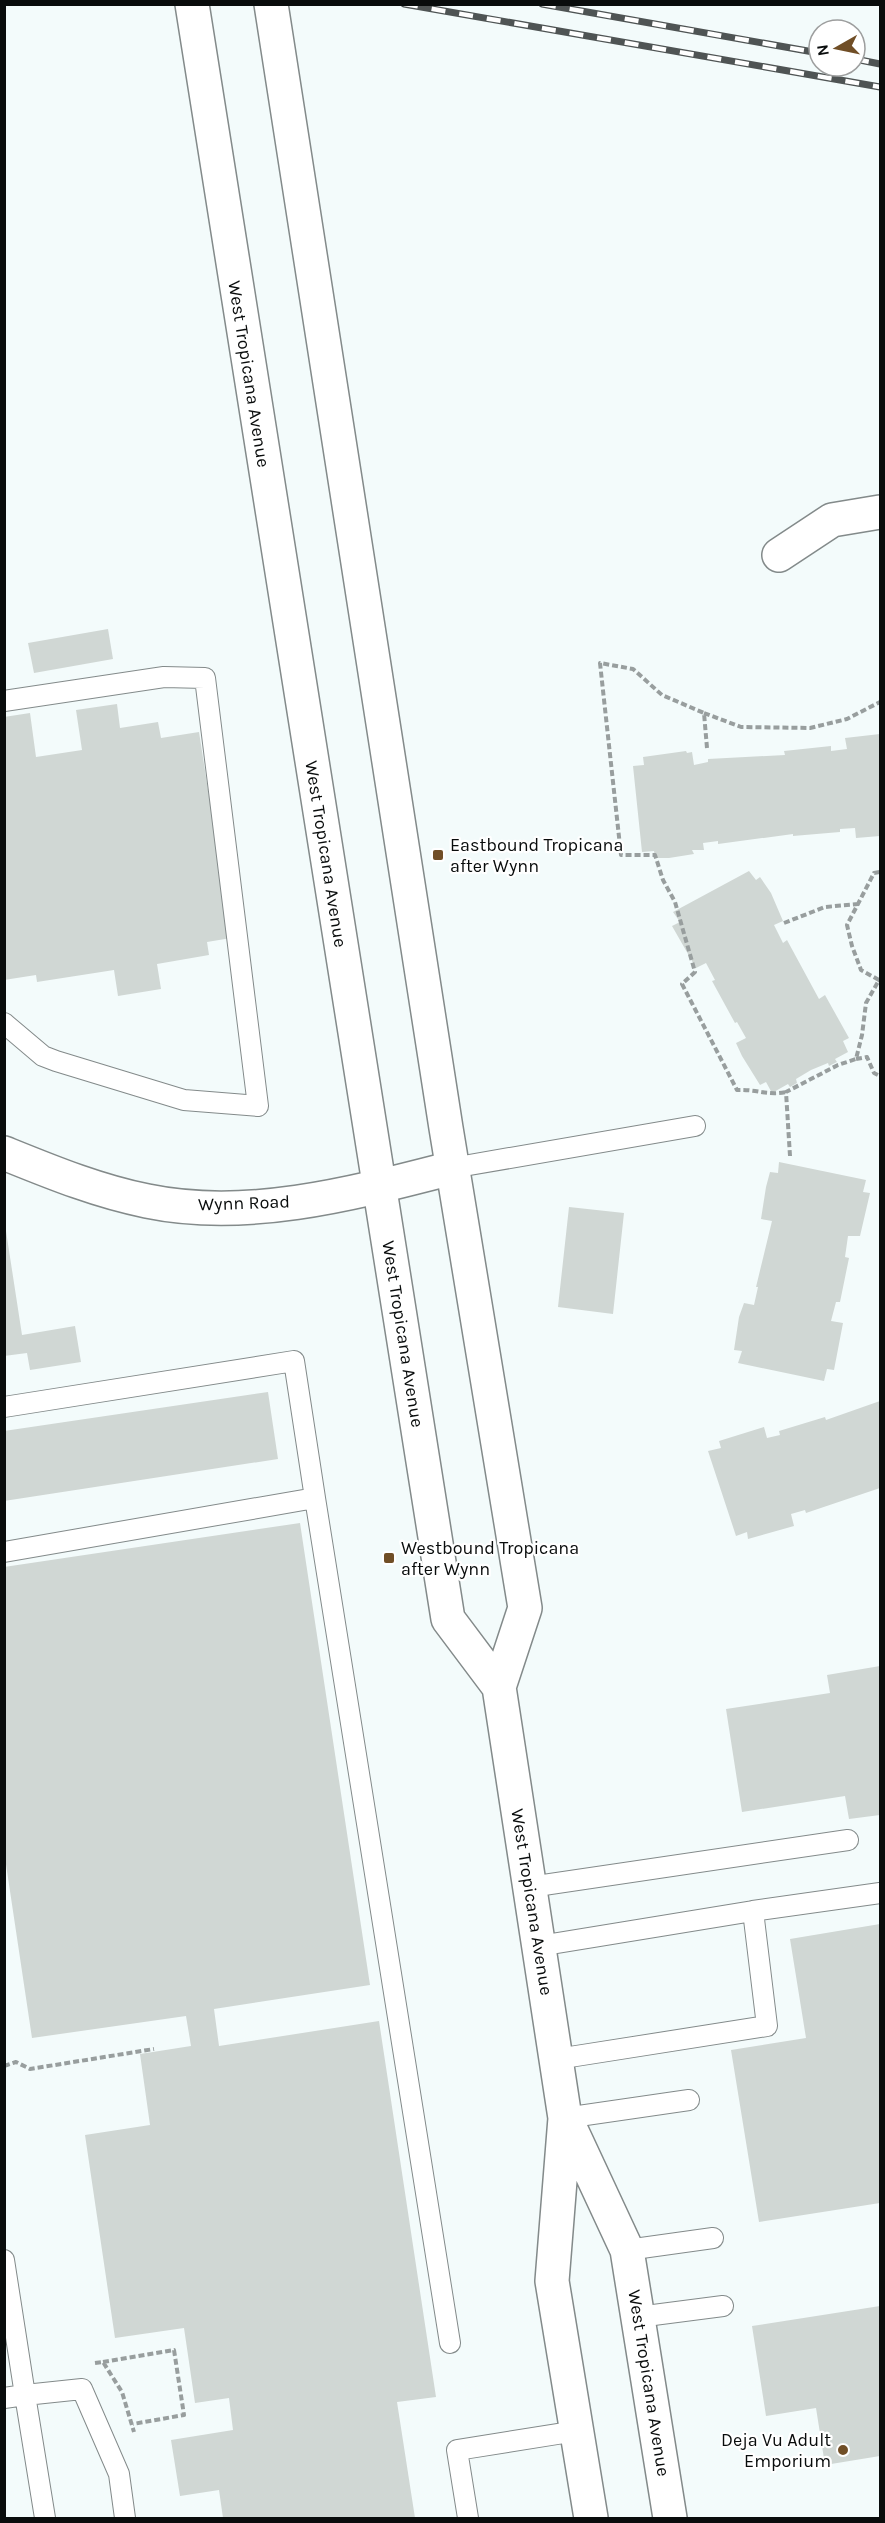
<svg xmlns="http://www.w3.org/2000/svg" width="885" height="2523" font-family="Karla,sans-serif">
<style>
.building{fill:#d0d7d4}
.lines{fill:none;stroke-linecap:round;stroke-linejoin:round}
.service-casing{stroke:#838a8a;stroke-width:22}
.minor-casing{stroke:#838a8a;stroke-width:36}
.tertiary-casing{stroke:#838a8a;stroke-width:36}
.primary-casing{stroke:#838a8a;stroke-width:36}
.path{stroke:#989e9e;stroke-width:4;stroke-dasharray:6 3;stroke-linecap:butt}
.service{stroke:#fff;stroke-width:20}
.minor{stroke:#fff;stroke-width:33}
.tertiary{stroke:#fff;stroke-width:33}
.primary{stroke:#fff;stroke-width:33}
.rail-casing{stroke:#4f5454;stroke-width:7}
.rail{stroke:#fff;stroke-width:4.5;stroke-dasharray:14;stroke-linecap:butt}
.poi-dot{fill:#704e26;stroke:#fff;stroke-width:2}
.labels{text-anchor:middle;stroke-width:4.5;stroke-linejoin:round;paint-order:stroke}
.street-label{font-size:18px;fill:#090c0c;stroke:#fff}
.poi-label{font-size:18px;fill:#090c0c;stroke:#fff;text-anchor:start}
</style>
<rect width="100%" height="100%" fill="#f3fbfb"/>
<path class="building" d="M 108,629 L 113,659 L 34,673 L 28,643 Z
M 117,704 L 120,728 L 158,722 L 161,738 L 199,732 L 231,938 L 207,942 L 209,955 L 157,964 L 161,989 L 118,996 L 114,970 L 37,982 L 36,975 L 4,980 L 4,717 L 30,713 L 36,757 L 82,750 L 76,710 Z
M 880,734 L 880,836 L 856,838 L 855,828 L 840,829 L 840,832 L 793,836 L 793,834 L 718,844 L 718,841 L 703,843 L 704,850 L 692,850 L 694,854 L 669,858 L 655,858 L 654,851 L 642,852 L 633,766 L 644,765 L 643,757 L 686,751 L 687,753 L 692,752 L 694,765 L 708,762 L 708,759 L 785,755 L 784,751 L 831,746 L 831,751 L 847,749 L 845,738 Z
M 749,871 L 756,880 L 760,877 L 771,893 L 783,921 L 774,925 L 783,943 L 787,940 L 819,999 L 825,995 L 849,1038 L 843,1041 L 848,1052 L 835,1059 L 837,1062 L 829,1066 L 828,1063 L 811,1070 L 796,1079 L 797,1083 L 790,1087 L 788,1084 L 772,1093 L 766,1082 L 760,1085 L 742,1056 L 736,1043 L 746,1038 L 737,1022 L 735,1023 L 712,981 L 715,980 L 706,963 L 696,968 L 672,926 L 680,922 L 673,912 Z
M 779,1162 L 866,1180 L 863,1192 L 870,1193 L 860,1236 L 848,1236 L 845,1257 L 849,1258 L 840,1302 L 836,1302 L 831,1321 L 843,1323 L 834,1370 L 827,1369 L 824,1381 L 738,1363 L 742,1351 L 734,1350 L 739,1317 L 744,1303 L 754,1305 L 758,1287 L 756,1287 L 772,1221 L 761,1219 L 766,1187 L 770,1172 L 778,1173 Z
M 569,1207 L 624,1213 L 613,1314 L 558,1307 Z
M 6,1231 L 22,1335 L 75,1326 L 81,1362 L 30,1370 L 27,1353 L 4,1356 Z
M 268,1392 L 278,1459 L 4,1501 L 4,1431 Z
M 880,1401 L 880,1488 L 806,1513 L 805,1510 L 791,1514 L 794,1526 L 748,1539 L 747,1532 L 736,1536 L 708,1451 L 721,1448 L 719,1441 L 764,1427 L 767,1438 L 780,1435 L 779,1431 L 825,1417 L 826,1420 Z
M 300,1523 L 370,1985 L 214,2009 L 219,2046 L 379,2021 L 436,2397 L 397,2402 L 415,2518 L 223,2518 L 219,2490 L 180,2496 L 171,2440 L 233,2430 L 229,2398 L 195,2403 L 184,2328 L 115,2338 L 85,2135 L 150,2125 L 140,2054 L 191,2046 L 186,2016 L 32,2038 L 4,1851 L 4,1567 Z
M 880,1666 L 880,1815 L 849,1819 L 845,1796 L 742,1812 L 726,1709 L 830,1693 L 827,1675 Z
M 880,1924 L 880,2203 L 759,2222 L 731,2050 L 806,2038 L 790,1939 Z
M 880,2306 L 880,2456 L 825,2465 L 816,2408 L 766,2416 L 752,2326 Z"/>
<g class="lines">
<defs>
<path id="service" d="M 4,701 L 164,677 L 205,678 L 258,1106 L 184,1100 L 56,1061 L 43,1056 L 4,1023
M 452,1168 L 695,1126
M 4,1407 L 294,1361 L 315,1498 L 4,1552
M 315,1498 L 450,2343
M 530,1887 L 848,1840
M 753,1911 L 880,1893
M 539,1946 L 753,1911 L 767,2026 L 557,2059
M 565,2118 L 689,2100
M 627,2250 L 713,2238
M 4,2260 L 25,2395 L 82,2389 L 119,2474 L 125,2518
M 638,2317 L 723,2306
M 4,2398 L 25,2395 L 45,2518
M 468,2518 L 457,2450 L 576,2431"/>
<path id="minor" d="M 779,555 L 832,520 L 880,512"/>
<path id="tertiary" d="M 4,1153 C 51,1172 97,1191 147,1201 C 248,1222 355,1193 452,1168"/>
<path id="primary" d="M 192,4 L 448,1619 L 499,1687
M 271,4 L 446,1128 L 525,1608 L 499,1687 L 565,2118 L 552,2281 L 591,2518
M 566,2119 L 627,2250 L 670,2518"/>
</defs>
<use href="#service" class="service-casing"/>
<use href="#minor" class="minor-casing"/>
<use href="#tertiary" class="tertiary-casing"/>
<use href="#primary" class="primary-casing"/>
<path class="path" d="M 704,713 L 741,727 L 810,728 L 847,719 L 880,702
M 707,748 L 704,713 L 662,695 L 633,669 L 600,663 L 621,855 L 655,855 L 663,880 L 675,902 L 695,972 L 682,984 L 737,1090 C 757,1089 767,1096 786,1092
M 784,923 L 825,907 L 858,904
M 879,980 L 861,970 L 852,946 L 847,925 L 874,873 L 880,872
M 856,1059 L 867,1057 L 874,1073 L 880,1076
M 790,1156 L 786,1092 L 838,1065 L 856,1059 L 862,1035 L 866,1003 L 879,980 L 880,981
M 4,2066 L 16,2062 L 30,2069 L 154,2049
M 103,2362 L 174,2350 L 184,2415 L 133,2424
M 95,2363 L 103,2362 L 122,2392 L 134,2432"/>
<use href="#service" class="service"/>
<use href="#minor" class="minor"/>
<use href="#tertiary" class="tertiary"/>
<use href="#primary" class="primary"/>
<defs>
<path id="rail" d="M 404,4 L 880,87
M 542,4 L 819,53
M 855,59 L 880,64"/>
</defs>
<use href="#rail" class="rail-casing"/>
<use href="#rail" class="rail"/>
</g>
<g class="poi-dot">
<rect x="432" y="849" width="12" height="12" rx="3"/>
<rect x="383" y="1552" width="12" height="12" rx="3"/>
<circle cx="843" cy="2450" r="6"/>
</g>
<g class="labels">
<g class="street-label">
<text transform="translate(249 374) rotate(81)" y="6">West Tropicana Avenue</text>
<text transform="translate(326 854) rotate(81)" y="6">West Tropicana Avenue</text>
<text transform="translate(244 1203) rotate(-2)" y="6">Wynn Road</text>
<text transform="translate(403 1334) rotate(81)" y="6">West Tropicana Avenue</text>
<text transform="translate(532 1902) rotate(81)" y="6">West Tropicana Avenue</text>
<text transform="translate(649 2383) rotate(81)" y="6">West Tropicana Avenue</text>
</g>
<g class="poi-label">
<text x="450" y="851">Eastbound Tropicana<tspan x="450" dy="21">after Wynn</tspan></text>
<text x="401" y="1554">Westbound Tropicana<tspan x="401" dy="21">after Wynn</tspan></text>
<text x="831" y="2446" text-anchor="end">Deja Vu Adult<tspan x="831" dy="21">Emporium</tspan></text>
</g>
</g>
<rect width="885" height="2523" fill="none" stroke="#090c0c" stroke-width="12"/>
<g transform="translate(837 48) rotate(261)"><circle r="28" fill="#ffffff" stroke="#9d9e9e" stroke-width="1.5"/>
<path d="M0-4.5L10 22L0 15L-10 22Z" fill="#704e26"/>
<text y="-9" font-size="16" font-weight="bold" text-anchor="middle" fill="#090c0c">N</text>
</g>
</svg>
